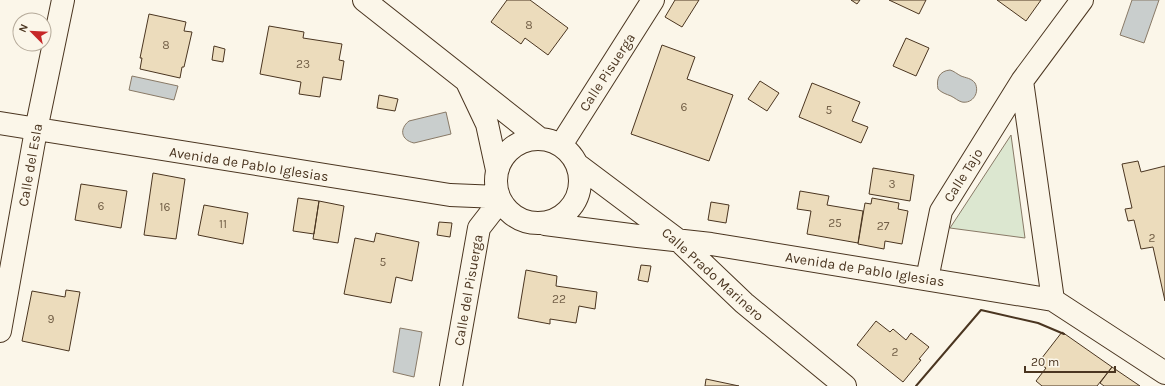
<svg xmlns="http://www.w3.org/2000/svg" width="1165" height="386" font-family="Karla,sans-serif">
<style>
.green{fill:#dce7d0;stroke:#887966}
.water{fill:#c9cecd;stroke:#887966}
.building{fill:#ecdcbc;stroke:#4a3520}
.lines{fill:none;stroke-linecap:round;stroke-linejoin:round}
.minor-casing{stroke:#4a3520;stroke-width:24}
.minor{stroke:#fbf6e9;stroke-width:22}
.wall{stroke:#4a3520;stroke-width:2}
.labels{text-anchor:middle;stroke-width:3;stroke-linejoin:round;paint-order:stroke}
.number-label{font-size:12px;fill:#725f47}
.street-label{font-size:14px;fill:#4a3520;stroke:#fbf6e9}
</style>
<rect width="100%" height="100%" fill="#fbf6e9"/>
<path class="green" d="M 1011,135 L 1025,238 L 950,228 Z"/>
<path class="water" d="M 1132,0 L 1159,0 L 1144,43 L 1120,35 Z
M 950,70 C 954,71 957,74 961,76 C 966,78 971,78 975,83 C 980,92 973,104 962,102 C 958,101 955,98 951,96 C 946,94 942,93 938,89 C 936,79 939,71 950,70 Z
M 132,76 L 178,86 L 174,100 L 129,90 Z
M 446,112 L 451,134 L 414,143 C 401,140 399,129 409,121 Z
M 400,328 L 422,332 L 414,377 L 393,372 Z"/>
<path class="building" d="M 507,0 L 530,0 L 568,28 L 548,55 L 525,38 L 521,44 L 491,22 Z
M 675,0 L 699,0 L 682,27 L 665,17 Z
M 851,0 L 860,0 L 857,4 Z
M 889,0 L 926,0 L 919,14 Z
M 997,0 L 1041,0 L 1026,21 Z
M 149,14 L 186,22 L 184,31 L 192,32 L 184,67 L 182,67 L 180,78 L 140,69 L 142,58 L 140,58 Z
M 269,26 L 304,32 L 303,38 L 342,44 L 339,60 L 344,61 L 341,80 L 323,77 L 320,97 L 299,94 L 301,82 L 260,74 Z
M 906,38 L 929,48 L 916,76 L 893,66 Z
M 662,45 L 695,57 L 687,79 L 733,95 L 709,161 L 631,134 Z
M 214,46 L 225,49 L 223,62 L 212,60 Z
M 760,81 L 779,93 L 767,111 L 748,99 Z
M 812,83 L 860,102 L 852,121 L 868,127 L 861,143 L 799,117 Z
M 379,95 L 398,99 L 395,111 L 377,108 Z
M 1138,161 L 1141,172 L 1165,166 L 1165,301 L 1153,247 L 1141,249 L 1134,220 L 1128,221 L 1125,209 L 1132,208 L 1122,164 Z
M 873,168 L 914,175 L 910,201 L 869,194 Z
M 153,173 L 185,179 L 176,239 L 144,235 Z
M 81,184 L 127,191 L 121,228 L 75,220 Z
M 800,191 L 829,196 L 827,205 L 863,211 L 858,243 L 807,234 L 811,211 L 797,209 Z
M 298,198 L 319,201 L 314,234 L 293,231 Z
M 872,198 L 899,203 L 898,209 L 908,211 L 902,244 L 885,241 L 884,249 L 858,244 L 865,203 L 871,204 Z
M 319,201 L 344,206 L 338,243 L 313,239 Z
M 711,202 L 729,205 L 726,223 L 708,220 Z
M 204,205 L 248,213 L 243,244 L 198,235 Z
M 439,222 L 452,223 L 450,237 L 437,235 Z
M 376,233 L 419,242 L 412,281 L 396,277 L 391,303 L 344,294 L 355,238 L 374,242 Z
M 641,265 L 651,266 L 648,282 L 638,280 Z
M 526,270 L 557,276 L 556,286 L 597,292 L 595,309 L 579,306 L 576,323 L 550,319 L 550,324 L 518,318 Z
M 66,290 L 80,292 L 69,351 L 22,341 L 32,291 L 65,297 Z
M 876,321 L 890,332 L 893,329 L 906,340 L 911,333 L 929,347 L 919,359 L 921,360 L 903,382 L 857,345 Z
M 1062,332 L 1112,367 L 1097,386 L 1042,386 L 1036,381 L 1046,368 L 1038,363 Z
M 1112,367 L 1140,386 L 1104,386 L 1100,383 Z
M 706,379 L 739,386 L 705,386 Z"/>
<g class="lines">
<defs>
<path id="minor" d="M 364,0 L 540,139
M 1022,81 L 1053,300
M 468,84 L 487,124 L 497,170
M 0,123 L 450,195 L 499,197
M496 181a42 42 0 1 1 84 0a42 42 0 1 1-84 0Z
M 561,145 L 653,0
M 578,165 L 678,240 L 744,303 L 845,386
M 545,224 L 638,236 L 711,244 L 1053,300 L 1165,373
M 927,279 L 941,211 L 1022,81 L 1082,0
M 0,331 L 36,130 L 63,0
M 451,386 L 479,228 L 500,201"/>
</defs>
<use href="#minor" class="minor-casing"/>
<use href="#minor" class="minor"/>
<path class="wall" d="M 916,386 L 981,310 L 1038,323 L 1064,334"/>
</g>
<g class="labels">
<g class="number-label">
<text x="529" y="29">8</text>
<text x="166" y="49">8</text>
<text x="303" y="68">23</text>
<text x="684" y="111">6</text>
<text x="829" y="114">5</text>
<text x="892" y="188">3</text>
<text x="101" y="210">6</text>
<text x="165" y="211">16</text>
<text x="835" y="227">25</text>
<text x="223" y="228">11</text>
<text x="883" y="230">27</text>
<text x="1152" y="242">2</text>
<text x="383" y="266">5</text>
<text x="559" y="303">22</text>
<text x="51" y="323">9</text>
<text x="895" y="356">2</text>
</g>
<g class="street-label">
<text transform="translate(607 72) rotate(-57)" y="5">Calle Pisuerga</text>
<text transform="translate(249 164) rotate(9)" y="5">Avenida de Pablo Iglesias</text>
<text transform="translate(30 165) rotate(-80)" y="5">Calle del Esla</text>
<text transform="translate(963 175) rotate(-58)" y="5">Calle Tajo</text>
<text transform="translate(865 269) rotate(9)" y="5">Avenida de Pablo Iglesias</text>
<text transform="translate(713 274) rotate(42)" y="5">Calle Prado Marinero</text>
<text transform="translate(468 290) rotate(-80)" y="5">Calle del Pisuerga</text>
</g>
</g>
<g transform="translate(32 32) rotate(294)"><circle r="19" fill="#fbf6e9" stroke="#b4a999"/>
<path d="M0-3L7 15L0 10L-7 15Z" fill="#c62828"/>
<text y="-6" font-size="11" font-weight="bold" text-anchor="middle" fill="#4a3520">N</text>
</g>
<path d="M1025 366v6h90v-6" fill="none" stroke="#4a3520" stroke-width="2"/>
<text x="1031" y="366" font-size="12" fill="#4a3520" stroke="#fbf6e9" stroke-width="3" paint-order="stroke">20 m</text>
</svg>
